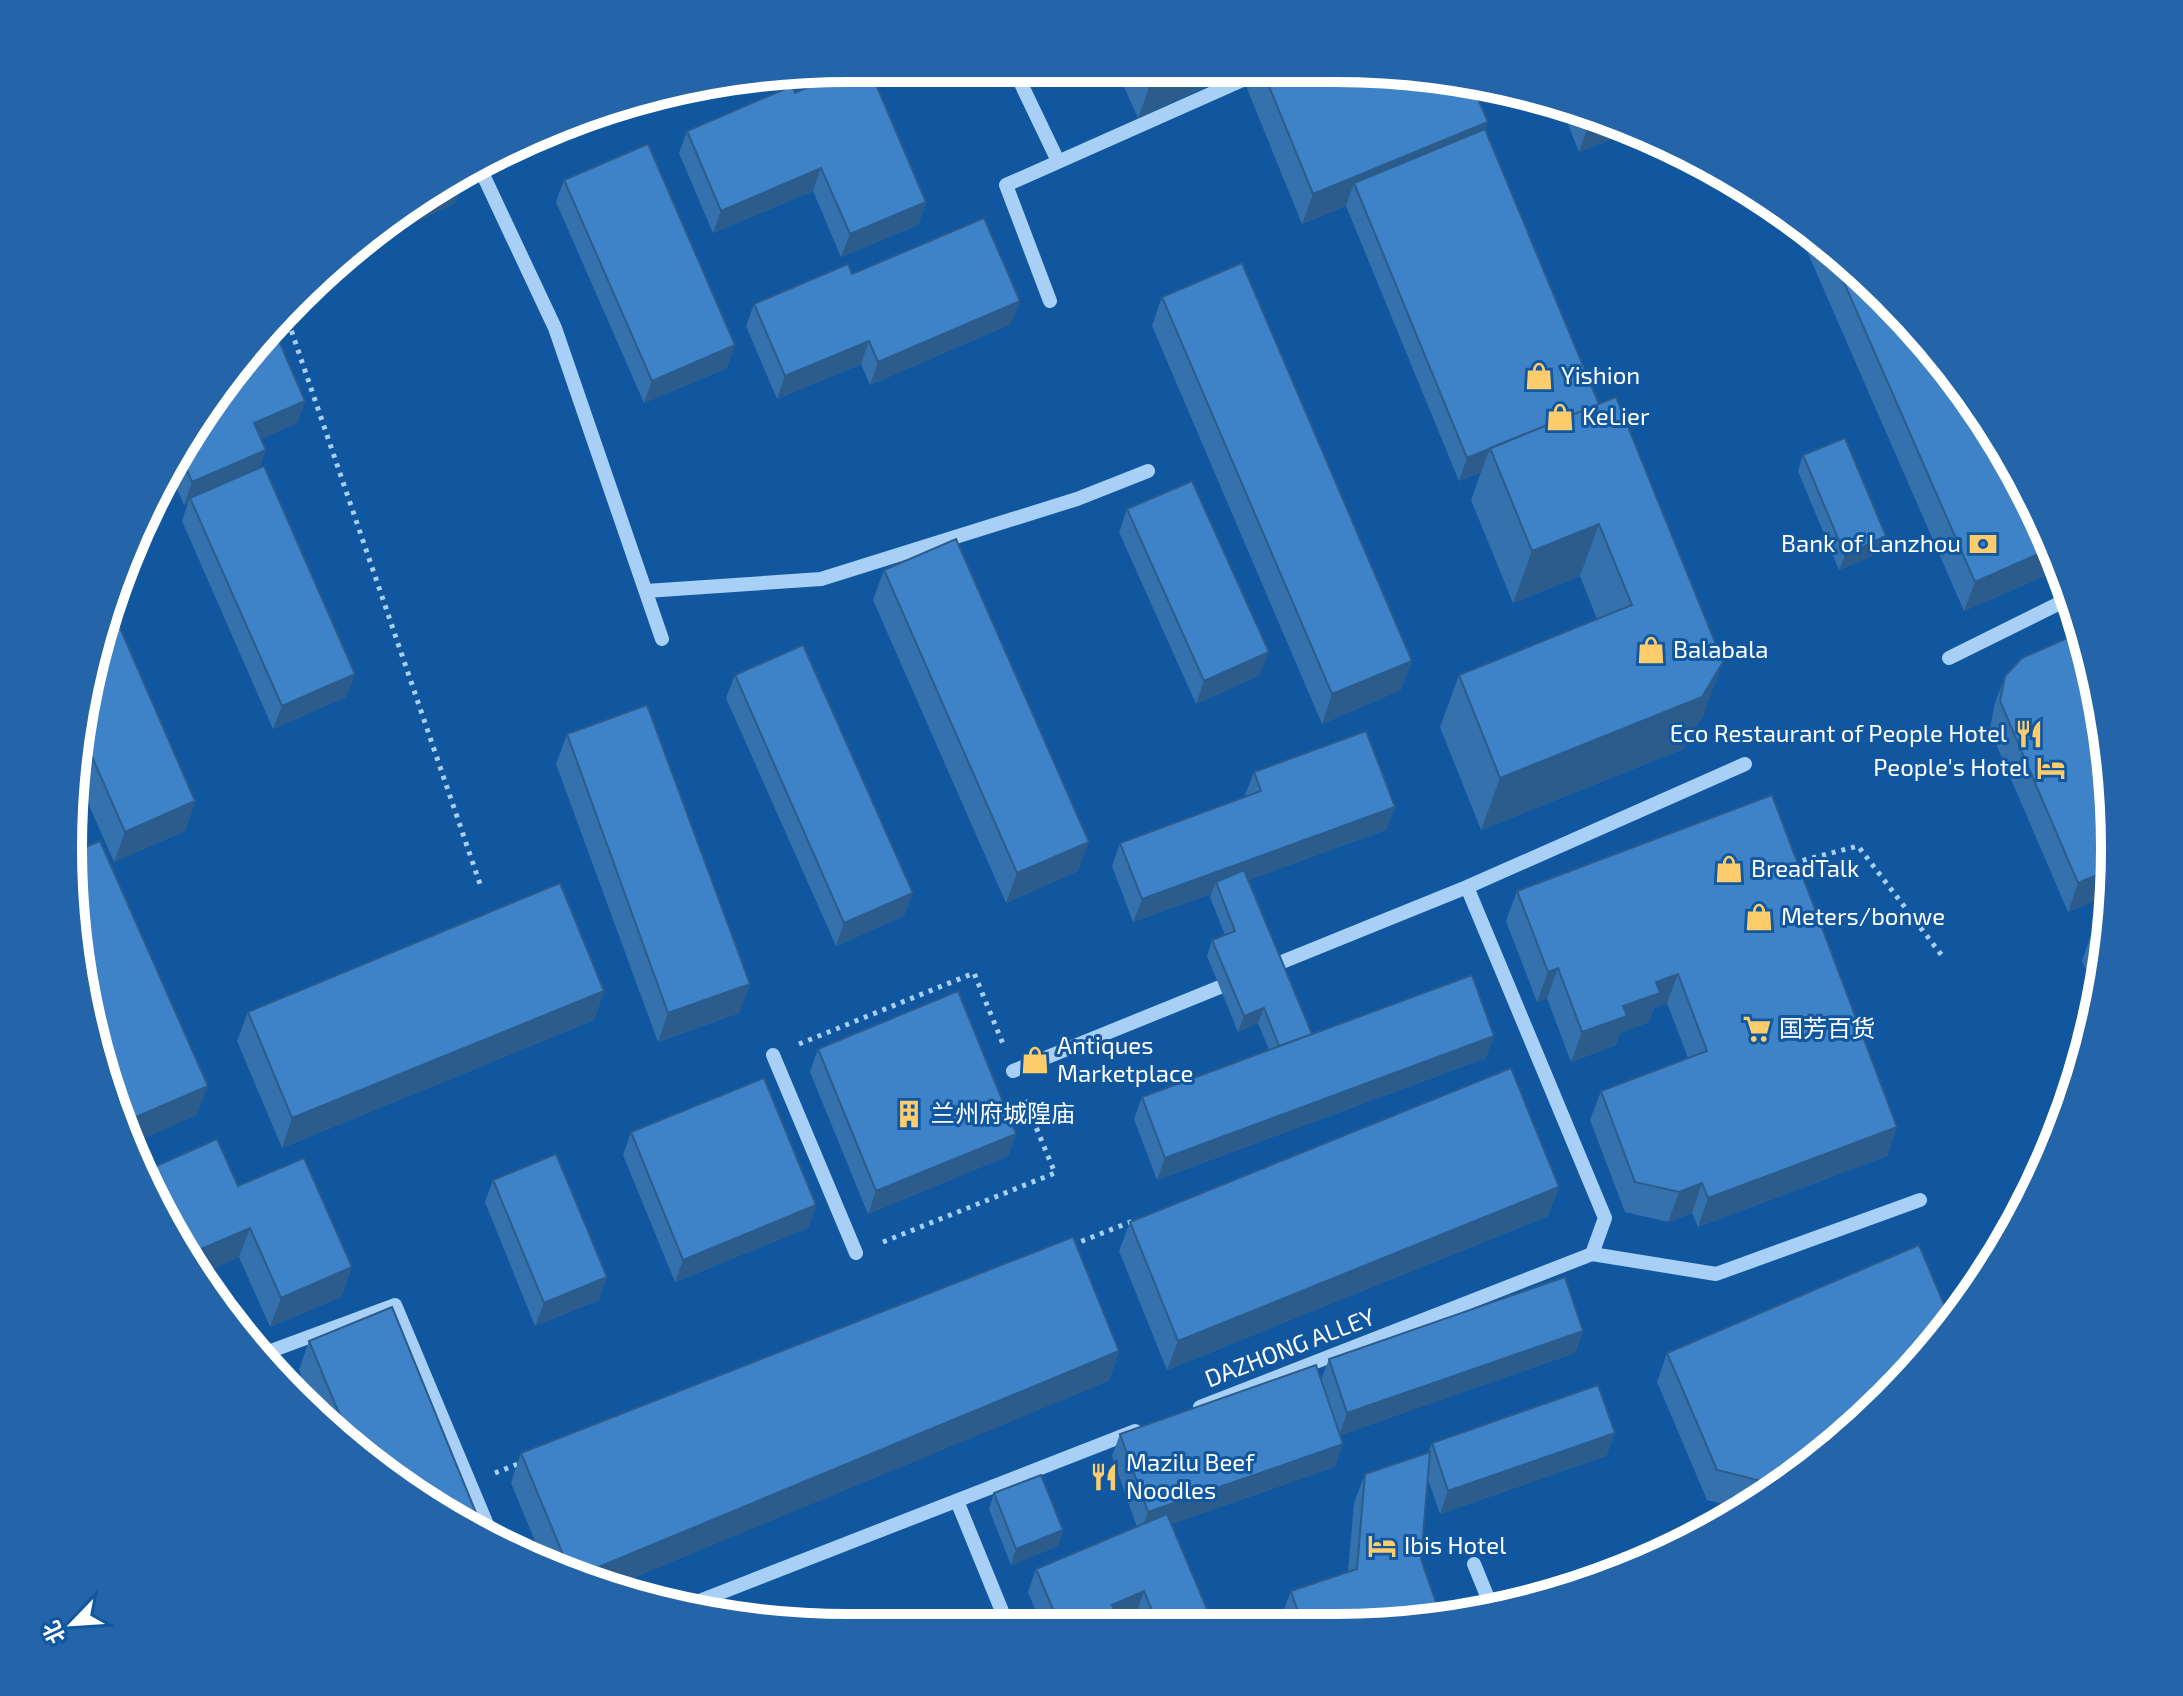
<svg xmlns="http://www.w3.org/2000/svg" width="2183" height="1696" font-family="'Exo 2','Noto Sans SC',sans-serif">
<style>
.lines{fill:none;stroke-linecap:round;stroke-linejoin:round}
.path{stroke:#a8cff5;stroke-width:5;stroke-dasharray:4 6;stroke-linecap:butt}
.minor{stroke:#a8cff5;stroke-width:14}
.wall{fill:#3571ac}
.shaded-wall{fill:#2b5c8c}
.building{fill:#3e83c8;stroke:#2b5c8c;stroke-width:2}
.labels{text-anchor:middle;stroke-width:6;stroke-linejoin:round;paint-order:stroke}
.poi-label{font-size:24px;fill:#fff;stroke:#1157a0;text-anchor:start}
.street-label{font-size:24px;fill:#fff;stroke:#1157a0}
.rim{fill:none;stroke:#fff;stroke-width:10}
</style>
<rect width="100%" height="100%" fill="#1157a0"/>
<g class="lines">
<path class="path" d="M 285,312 L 481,887
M 1793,863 L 1858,846 L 1943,957
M 799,1044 L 974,973 L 1003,1044
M 883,1242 L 1055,1173 L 1024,1098
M 1072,1245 L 1133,1221
M 495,1473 L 523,1462"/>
<path class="minor" d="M 1014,69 L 1058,161
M 478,164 L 555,328 L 662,639
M 1050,301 L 1006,185 L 1267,69
M 646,591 L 821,579 L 1077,499 L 1148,471
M 1949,658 L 2070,598
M 1272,966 L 1467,887
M 773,1055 L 856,1253
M 1013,1071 L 1220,987
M 1592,1254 L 1605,1218 L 1467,887 L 1745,764
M 260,1355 L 395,1305 L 491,1534
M 1200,1407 L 1592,1254 L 1716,1274 L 1920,1200
M 957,1501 L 1006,1621
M 1474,1564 L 1492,1608
M 684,1607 L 1135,1431"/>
</g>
<path class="wall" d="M 1025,69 L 1076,69 L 1034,88 Z
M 1116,69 L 1244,69 L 1138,118 Z
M 1252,69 L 1386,70 L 1485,129 L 1704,714 L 1683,749 L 1481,830 L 1440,727 L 1459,675 L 1597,619 L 1580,576 L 1513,603 L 1471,500 L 1481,472 L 1459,481 L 1346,206 L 1302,224 L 1246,86 Z
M 795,93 L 926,202 L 918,225 L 841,257 L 813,191 L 713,233 L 679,153 L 687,131 Z
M 1560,104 L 1585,109 L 1635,130 L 1579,152 Z
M 564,180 L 735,345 L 727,368 L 644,403 L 556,202 Z
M 1793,219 L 1809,229 L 1921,333 L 2056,550 L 2061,569 L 1964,611 Z
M 852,274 L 1011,324 L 870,385 L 861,364 L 777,399 L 746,326 L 754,304 Z
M 1162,297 L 1401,690 L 1322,724 L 1152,326 Z
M 305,401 L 297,423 L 261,439 L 266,450 L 259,468 L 346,697 L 273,729 L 182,521 L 188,503 L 184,505 L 172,478 L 172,458 Z
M 1803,455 L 1881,552 L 1839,570 L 1798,471 Z
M 1127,509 L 1260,675 L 1196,704 L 1119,532 Z
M 884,570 L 1078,871 L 1006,903 L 873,600 Z
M 94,647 L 195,801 L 185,831 L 114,862 L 77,778 Z
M 735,675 L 904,916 L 836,946 L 726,698 Z
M 2005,676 L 2102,719 L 2115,848 L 2110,894 L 2068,912 L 1990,730 L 1994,706 Z
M 567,734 L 750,984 L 739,1013 L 658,1042 L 556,764 Z
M 1254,772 L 1395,807 L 1386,830 L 1248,880 L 1312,1034 L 1486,1058 L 1157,1180 L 1134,1119 L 1142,1097 L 1269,1050 L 1258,1023 L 1238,1032 L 1207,956 L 1212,940 L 1225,935 L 1210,897 L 1211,894 L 1133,922 L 1112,866 L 1120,843 L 1246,797 L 1245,795 Z
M 1772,795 L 1897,1127 L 1887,1156 L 1698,1227 L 1692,1213 L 1668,1222 L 1625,1212 L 1590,1120 L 1601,1091 L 1688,1058 L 1667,1003 L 1654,1008 L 1649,1022 L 1620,1033 L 1616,1045 L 1571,1062 L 1547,998 L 1537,1002 L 1506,921 L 1517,891 Z
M 2107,925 L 2100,1002 L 2082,961 L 2092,932 Z
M 604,991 L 594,1020 L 282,1148 L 237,1041 L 248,1012 Z
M 818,1049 L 1016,1134 L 1008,1156 L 868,1214 L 810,1072 Z
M 631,1132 L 816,1205 L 808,1228 L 675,1282 L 623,1155 Z
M 145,1171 L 238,1186 L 352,1267 L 341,1297 L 270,1327 L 239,1257 L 197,1276 Z
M 493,1180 L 599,1300 L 535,1326 L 485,1202 Z
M 2036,1183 L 2021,1212 L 2019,1210 L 2028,1187 Z
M 1559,1187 L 1548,1216 L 1167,1370 L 1119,1251 L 1130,1222 Z
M 1583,1331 L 1575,1353 L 1340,1435 L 1335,1467 L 1171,1524 L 1212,1621 L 1138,1619 L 1136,1614 L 1120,1621 L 1040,1621 L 1028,1592 L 1036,1569 L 1137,1527 L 1112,1456 L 1120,1434 L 1321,1380 L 1329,1359 Z
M 309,1341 L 415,1497 L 318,1417 L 299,1370 Z
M 1119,1351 L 1109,1381 L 597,1586 L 543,1560 L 511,1483 L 521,1453 Z
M 1667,1353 L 1886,1400 L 1768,1497 L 1743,1509 L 1707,1500 L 1657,1382 Z
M 1615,1433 L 1606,1456 L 1440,1514 L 1428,1479 L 1421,1559 L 1436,1621 L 1280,1621 L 1291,1591 L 1348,1571 L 1354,1503 L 1365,1474 L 1428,1453 L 1432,1443 Z
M 994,1493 L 1063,1530 L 1058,1546 L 1011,1565 L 989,1509 Z"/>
<path class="shaded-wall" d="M 1041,69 L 1076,69 L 1034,88 Z
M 1191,69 L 1244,69 L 1138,118 L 1149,88 Z
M 594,116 L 561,131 L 562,129 Z
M 1611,120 L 1635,130 L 1579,152 L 1587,129 Z
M 1488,122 L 1477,152 L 1354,183 L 1346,206 L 1302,224 L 1313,194 Z
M 821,168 L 813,191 L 713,233 L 721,211 Z
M 466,174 L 455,204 L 366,245 L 367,242 L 440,186 Z
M 926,202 L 918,225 L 841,257 L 850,234 Z
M 1020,301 L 1011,324 L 870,385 L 878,362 Z
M 869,341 L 861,364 L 777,399 L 785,376 Z
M 735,345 L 727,368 L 644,403 L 652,381 Z
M 305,401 L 297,423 L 246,446 L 254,423 Z
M 1490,449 L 1481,472 L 1459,481 L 1467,458 Z
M 266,450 L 257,472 L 190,498 L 188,503 L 184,505 L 192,482 Z
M 181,455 L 172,478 L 162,482 L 172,459 Z
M 1599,524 L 1580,576 L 1513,603 L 1532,551 Z
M 1886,536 L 1881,552 L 1839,570 L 1845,555 Z
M 2054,547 L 2061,569 L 1964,611 L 1975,582 Z
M 1269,652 L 1260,675 L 1196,704 L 1204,681 Z
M 1412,661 L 1401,690 L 1322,724 L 1332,694 Z
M 1723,662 L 1704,714 L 1683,749 L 1481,830 L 1500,778 Z
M 355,674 L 346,697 L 273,729 L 282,706 Z
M 2100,695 L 2102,719 L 2082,728 L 2092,699 Z
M 195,801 L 185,831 L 114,862 L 125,832 Z
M 1395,807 L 1386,830 L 1219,891 L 1216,882 L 1211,894 L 1133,922 L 1142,899 Z
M 1089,842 L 1078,871 L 1006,903 L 1017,873 Z
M 2113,868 L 2110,894 L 2068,912 L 2078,883 Z
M 913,893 L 904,916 L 836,946 L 844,923 Z
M 1558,968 L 1547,998 L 1537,1002 L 1548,972 Z
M 1678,974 L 1667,1003 L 1654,1008 L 1649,1022 L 1620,1033 L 1616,1045 L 1571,1062 L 1582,1032 L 1623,1006 L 1656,982 Z
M 750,984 L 739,1013 L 658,1042 L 668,1013 Z
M 604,991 L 594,1020 L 282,1148 L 292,1118 Z
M 1264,1008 L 1258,1023 L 1238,1032 L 1244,1016 Z
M 1494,1036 L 1486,1058 L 1157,1180 L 1165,1158 Z
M 208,1086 L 197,1115 L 132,1144 L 122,1123 Z
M 1897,1127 L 1887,1156 L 1698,1227 L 1708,1198 Z
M 1016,1134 L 1008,1156 L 868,1214 L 876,1191 Z
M 1702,1183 L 1692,1213 L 1668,1222 L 1679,1192 Z
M 1559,1187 L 1548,1216 L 1167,1370 L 1178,1341 Z
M 816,1205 L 808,1228 L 675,1282 L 683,1260 Z
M 250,1228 L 239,1257 L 197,1276 L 187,1255 Z
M 352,1267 L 341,1297 L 270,1327 L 281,1298 Z
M 607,1277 L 599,1300 L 535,1326 L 544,1303 Z
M 1583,1331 L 1575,1353 L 1339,1436 L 1347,1413 Z
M 1119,1351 L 1109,1381 L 607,1589 L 597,1586 L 577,1576 Z
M 1615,1433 L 1606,1456 L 1440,1514 L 1448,1491 Z
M 1343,1444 L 1335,1467 L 1140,1535 L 1148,1512 Z
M 1063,1530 L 1058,1546 L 1011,1565 L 1016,1549 Z
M 1144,1591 L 1136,1614 L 1119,1621 L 1112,1605 Z"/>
<path class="building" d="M 853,68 L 869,68 L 926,202 L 850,234 L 821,168 L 721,211 L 687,131 L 792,86 L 795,93 Z
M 1140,69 L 1191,69 L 1149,88 Z
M 1262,69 L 1386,70 L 1473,87 L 1488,122 L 1313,194 Z
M 1578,108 L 1585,109 L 1611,120 L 1587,129 Z
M 1485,129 L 1599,404 L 1467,458 L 1354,183 Z
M 648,144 L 735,345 L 652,381 L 564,180 Z
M 464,170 L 466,174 L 440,186 L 458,173 Z
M 984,218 L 1020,301 L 878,362 L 869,341 L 785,376 L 754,304 L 848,264 L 852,274 Z
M 1829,248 L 1921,333 L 1984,415 L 2054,547 L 1975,582 Z
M 1242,263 L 1412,661 L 1332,694 L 1162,297 Z
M 273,327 L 305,401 L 254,423 L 266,450 L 192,482 L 181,455 L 172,458 Z
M 1616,397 L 1723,662 L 1702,697 L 1500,778 L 1459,675 L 1632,605 L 1599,524 L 1532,551 L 1490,448 Z
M 1845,438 L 1886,536 L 1845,555 L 1803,455 Z
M 264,466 L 355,674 L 282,706 L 190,498 Z
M 1192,481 L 1269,652 L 1204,681 L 1127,509 Z
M 956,539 L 1089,842 L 1017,873 L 884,570 Z
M 111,607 L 195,801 L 125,832 L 83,736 L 94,647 Z
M 2081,632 L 2100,695 L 2092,699 L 2103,722 L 2115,848 L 2113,868 L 2078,883 L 2000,701 L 2005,676 L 2022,658 Z
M 803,645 L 913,893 L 844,923 L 735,675 Z
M 647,705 L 750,984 L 668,1013 L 567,734 Z
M 1366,731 L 1395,807 L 1142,899 L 1120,843 L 1261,791 L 1254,772 Z
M 1772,795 L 1897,1127 L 1708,1198 L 1702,1183 L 1679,1192 L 1635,1182 L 1601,1091 L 1707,1051 L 1678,974 L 1656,982 L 1660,993 L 1623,1006 L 1627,1016 L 1582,1032 L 1558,968 L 1548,972 L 1517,891 Z
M 70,833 L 78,850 L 100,841 L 208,1086 L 122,1123 L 109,1098 L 68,848 Z
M 1244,870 L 1312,1034 L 1279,1046 L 1264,1008 L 1244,1016 L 1212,940 L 1235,931 L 1216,882 Z
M 560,883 L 604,991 L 292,1118 L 248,1012 Z
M 2107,925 L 2104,958 L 2092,932 Z
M 1472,975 L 1494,1036 L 1165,1158 L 1142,1097 Z
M 958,991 L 1016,1134 L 876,1191 L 818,1049 Z
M 1511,1068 L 1559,1187 L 1178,1341 L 1130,1222 Z
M 764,1078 L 816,1205 L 683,1260 L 631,1132 Z
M 217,1139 L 238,1186 L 304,1158 L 352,1267 L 281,1298 L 250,1228 L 187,1255 L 145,1171 Z
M 556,1154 L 607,1277 L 544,1303 L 493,1180 Z
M 2036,1183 L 2031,1193 L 2028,1187 Z
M 1073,1237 L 1119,1351 L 577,1576 L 571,1574 L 521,1453 Z
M 1919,1245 L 1951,1321 L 1886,1400 L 1781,1486 L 1717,1470 L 1667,1353 Z
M 1565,1277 L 1583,1331 L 1347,1413 L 1329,1359 Z
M 392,1307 L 483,1530 L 415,1497 L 352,1445 L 309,1341 Z
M 1316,1365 L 1343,1444 L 1148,1512 L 1120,1434 Z
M 1598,1385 L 1615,1433 L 1448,1491 L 1432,1443 Z
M 1430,1452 L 1421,1559 L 1442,1620 L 1436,1621 L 1301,1621 L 1291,1591 L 1357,1569 L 1365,1474 Z
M 1041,1475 L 1063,1530 L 1016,1549 L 994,1493 Z
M 1167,1514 L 1212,1621 L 1133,1621 L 1153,1613 L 1144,1591 L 1112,1605 L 1120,1621 L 1058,1621 L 1036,1569 Z"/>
<defs>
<symbol id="shop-bare" viewBox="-9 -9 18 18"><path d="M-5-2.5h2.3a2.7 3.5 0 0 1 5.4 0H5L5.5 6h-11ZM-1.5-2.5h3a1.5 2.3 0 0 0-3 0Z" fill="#ffcc6c" stroke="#1157a0" stroke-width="2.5" paint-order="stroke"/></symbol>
<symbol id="bank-bare" viewBox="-9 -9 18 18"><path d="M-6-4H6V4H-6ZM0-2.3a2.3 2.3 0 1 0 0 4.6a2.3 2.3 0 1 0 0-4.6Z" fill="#ffcc6c" stroke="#1157a0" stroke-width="2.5" paint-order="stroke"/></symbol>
<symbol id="restaurant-bare" viewBox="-9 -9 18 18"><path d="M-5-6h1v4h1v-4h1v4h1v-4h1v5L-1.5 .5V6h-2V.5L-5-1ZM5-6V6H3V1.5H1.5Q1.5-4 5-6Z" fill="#ffcc6c" stroke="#1157a0" stroke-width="2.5" paint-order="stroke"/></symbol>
<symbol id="hotel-bare" viewBox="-9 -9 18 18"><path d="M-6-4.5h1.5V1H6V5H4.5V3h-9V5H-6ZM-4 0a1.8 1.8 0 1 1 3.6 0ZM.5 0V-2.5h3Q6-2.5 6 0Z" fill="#ffcc6c" stroke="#1157a0" stroke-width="2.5" paint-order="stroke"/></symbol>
<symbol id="supermarket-bare" viewBox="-9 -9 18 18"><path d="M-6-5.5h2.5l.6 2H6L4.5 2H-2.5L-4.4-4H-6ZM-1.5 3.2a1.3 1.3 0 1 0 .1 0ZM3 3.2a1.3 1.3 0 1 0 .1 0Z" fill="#ffcc6c" stroke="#1157a0" stroke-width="2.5" paint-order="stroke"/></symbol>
<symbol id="building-bare" viewBox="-9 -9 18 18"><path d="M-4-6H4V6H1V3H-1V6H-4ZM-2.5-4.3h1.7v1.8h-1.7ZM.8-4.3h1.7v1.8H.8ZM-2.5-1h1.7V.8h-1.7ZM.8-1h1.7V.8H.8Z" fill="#ffcc6c" stroke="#1157a0" stroke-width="2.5" paint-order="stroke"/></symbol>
</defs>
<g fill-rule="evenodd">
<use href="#shop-bare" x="1519" y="356" width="40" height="40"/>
<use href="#shop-bare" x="1540" y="397" width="40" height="40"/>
<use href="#bank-bare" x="1963" y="524" width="40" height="40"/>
<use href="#shop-bare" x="1631" y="630" width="40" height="40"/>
<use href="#restaurant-bare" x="2009" y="714" width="40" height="40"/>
<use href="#hotel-bare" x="2031" y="748" width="40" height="40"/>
<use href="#shop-bare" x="1709" y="849" width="40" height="40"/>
<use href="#shop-bare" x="1739" y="897" width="40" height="40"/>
<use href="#supermarket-bare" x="1737" y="1009" width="40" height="40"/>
<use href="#shop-bare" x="1015" y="1040" width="40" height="40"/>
<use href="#building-bare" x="889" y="1094" width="40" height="40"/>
<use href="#restaurant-bare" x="1084" y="1457" width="40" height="40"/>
<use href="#hotel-bare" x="1362" y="1526" width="40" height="40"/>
</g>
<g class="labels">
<g class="poi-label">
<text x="1561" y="384">Yishion</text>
<text x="1582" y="425">KeLier</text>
<text x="1961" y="552" text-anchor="end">Bank of Lanzhou</text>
<text x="1673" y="658">Balabala</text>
<text x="2007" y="742" text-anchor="end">Eco Restaurant of People Hotel</text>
<text x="2029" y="776" text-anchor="end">People's Hotel</text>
<text x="1751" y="877">BreadTalk</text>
<text x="1781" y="925">Meters/bonwe</text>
<text x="1779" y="1037">国芳百货</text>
<text x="1057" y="1054">Antiques<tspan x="1057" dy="28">Marketplace</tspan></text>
<text x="931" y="1122">兰州府城隍庙</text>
<text x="1126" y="1471">Mazilu Beef<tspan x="1126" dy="28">Noodles</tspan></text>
<text x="1404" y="1554">Ibis Hotel</text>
</g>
<g class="street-label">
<text transform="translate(1290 1348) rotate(-21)" y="8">DAZHONG ALLEY</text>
</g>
</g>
<path d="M0 0H2183V1696H0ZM848 82H1335A766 766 0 0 1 2101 848V848A766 766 0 0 1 1335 1614H848A766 766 0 0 1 82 848V848A766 766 0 0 1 848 82Z" fill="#2464a8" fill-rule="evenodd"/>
<path class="rim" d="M848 82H1335A766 766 0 0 1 2101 848V848A766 766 0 0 1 1335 1614H848A766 766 0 0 1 82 848V848A766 766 0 0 1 848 82Z"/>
<g transform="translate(72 1624) rotate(245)" stroke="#1157a0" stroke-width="6" paint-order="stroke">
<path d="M0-6L14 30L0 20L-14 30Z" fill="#ffffff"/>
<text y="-12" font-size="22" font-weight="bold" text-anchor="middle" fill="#ffffff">北</text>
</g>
</svg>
